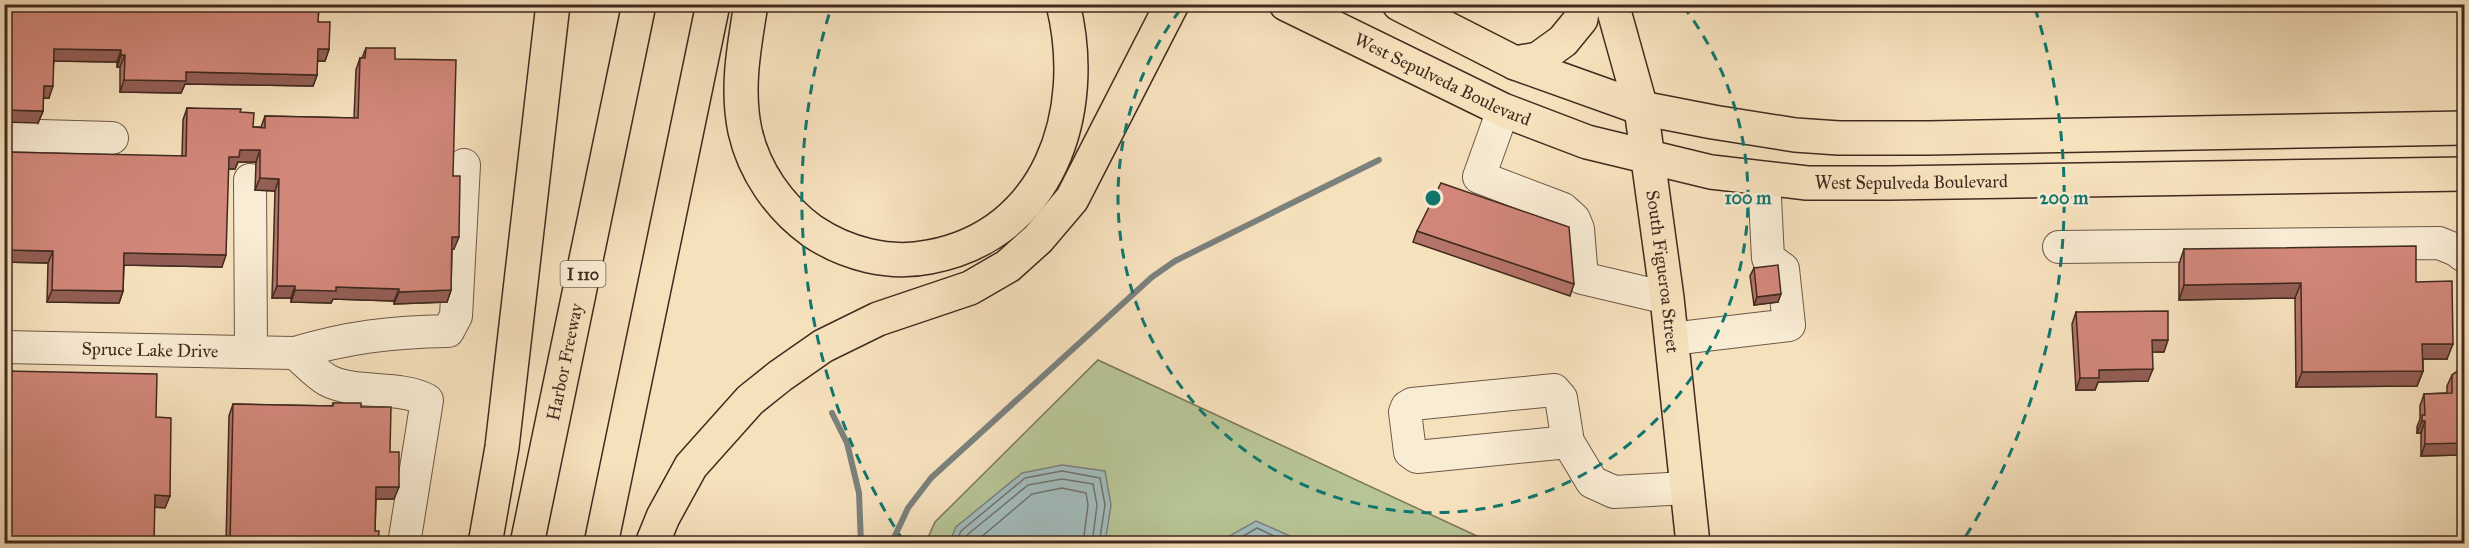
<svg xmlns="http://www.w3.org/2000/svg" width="2469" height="548" font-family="'IM FELL Great Primer',serif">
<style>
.green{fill:#b7c495;stroke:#7c775a;stroke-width:1.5}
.water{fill:#a1bbbb;stroke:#7b817d;stroke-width:1.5}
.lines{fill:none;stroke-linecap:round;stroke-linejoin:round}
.shore{stroke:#71726d;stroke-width:1.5}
.stream{stroke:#7b817d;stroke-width:6}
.minor-casing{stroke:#6e5846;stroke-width:34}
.major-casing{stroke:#412a1f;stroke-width:36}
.highway-casing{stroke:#412a1f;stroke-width:36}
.minor{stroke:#f9ecd4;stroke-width:32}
.major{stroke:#f6e1bd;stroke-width:33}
.highway{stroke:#f6e1bd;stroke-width:33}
.wall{fill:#b57469;stroke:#412a1f;stroke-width:1.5}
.shaded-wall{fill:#935e55;stroke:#412a1f;stroke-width:1.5}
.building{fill:#d2877a;stroke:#412a1f;stroke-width:1.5}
.ring{fill:none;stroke:#0f766e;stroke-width:3;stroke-dasharray:10 8}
.labels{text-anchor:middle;stroke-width:5;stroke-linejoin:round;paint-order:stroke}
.shield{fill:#f9ecd4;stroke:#786455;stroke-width:1.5}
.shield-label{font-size:16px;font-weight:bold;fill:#412a1f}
.street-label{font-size:18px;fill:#412a1f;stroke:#f9ecd4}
.centre{fill:#0f766e;stroke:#f9ecd4;stroke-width:3}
.ring-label{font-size:18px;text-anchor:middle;font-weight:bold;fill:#0f766e;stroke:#f9ecd4;stroke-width:5;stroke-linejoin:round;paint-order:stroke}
</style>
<rect width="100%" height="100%" fill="#f6e1bd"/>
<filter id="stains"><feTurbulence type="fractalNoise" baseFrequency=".00333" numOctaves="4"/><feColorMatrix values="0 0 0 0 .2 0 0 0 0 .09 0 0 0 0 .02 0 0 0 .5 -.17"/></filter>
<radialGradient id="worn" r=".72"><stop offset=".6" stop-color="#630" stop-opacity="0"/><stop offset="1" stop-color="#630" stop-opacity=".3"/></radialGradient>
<path class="green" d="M 1098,360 L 1492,543 L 925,544 L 935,522 Z"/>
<path class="water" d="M 1062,465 L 1105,471 L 1111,505 L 1105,543 L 949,543 L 956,527 L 1022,473 Z
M 1256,521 L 1306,543 L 1217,543 Z"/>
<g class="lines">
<path class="shore" d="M 955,544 L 961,531 L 1025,478 L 1062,471 L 1100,478 L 1105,505 L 1099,544
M 963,544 L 967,535 L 1028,485 L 1062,479 L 1093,484 L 1097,505 L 1092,544
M 973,544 L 1032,494 L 1062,488 L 1086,493 L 1088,505 L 1083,544
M 1230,544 L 1257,528 L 1291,544"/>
<path class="stream" d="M 832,413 L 847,443 L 859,493 L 861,544
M 891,544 L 908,508 L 931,478 L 1152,277 L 1175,261 L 1379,160"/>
<defs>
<g id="minor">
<path d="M 1503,110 L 1479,177 L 1563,209 L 1574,219 L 1578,229 L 1582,278 L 1667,298"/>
<path d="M 4,135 L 112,138"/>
<path d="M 250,180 L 251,351"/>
<path d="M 2059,247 L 2439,243 L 2456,250 L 2464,256"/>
<path d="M 1671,339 L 1789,325 L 1783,269 L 1768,258 L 1764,178"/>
<path id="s1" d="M 4,347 L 295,353 C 348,337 392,332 448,331 L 456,316 L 464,165"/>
<path d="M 295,353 C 305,361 315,373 327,380 C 355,395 398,385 427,400 L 404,544"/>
<path d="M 1568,442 L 1417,457 L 1410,452 L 1405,412 L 1407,407 L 1412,404 L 1554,390 L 1561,398 L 1568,442 L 1592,482 L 1614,492 L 1687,488"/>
</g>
<g id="major">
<path id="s2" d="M 1286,4 L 1503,110 L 1587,142 L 1711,172 L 1807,183 L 1889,183 L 2464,174"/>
<path d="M 1399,4 L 1515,63 L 1641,108 L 1713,122 L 1795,135 L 1839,138 L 1928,138 L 2464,128"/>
<path id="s3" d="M 1612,4 L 1641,108 L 1667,298 L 1693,544"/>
<path d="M 1515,63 L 1538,59 L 1563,41 L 1581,19 L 1583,4"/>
</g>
<g id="highway">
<path d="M 751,4 C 744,47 736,89 745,131 C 754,171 779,207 812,231 C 846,254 889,265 929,257 C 1049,235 1090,113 1063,4"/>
<path d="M 485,544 L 502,447 L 553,4"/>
<path id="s4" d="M 527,544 L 639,4"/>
<path d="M 601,544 L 713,4"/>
<path d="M 652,544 L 663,517 L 691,466 L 750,400 L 780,376 L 823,346 L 878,319 L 970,288 L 1008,266 L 1038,239 L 1072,199 L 1172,4"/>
</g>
</defs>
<use href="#minor" class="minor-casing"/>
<use href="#major" class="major-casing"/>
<use href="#highway" class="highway-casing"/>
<use href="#minor" class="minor"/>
<use href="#major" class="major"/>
<use href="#highway" class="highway"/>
</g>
<path class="wall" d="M 4,4 L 327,4 L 326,6 L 319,5 L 318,22 L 329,49 L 325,61 L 317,61 L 317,75 L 313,86 L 185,84 L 181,93 L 120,92 L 120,67 L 117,67 L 117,62 L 54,61 L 49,98 L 43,98 L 43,111 L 38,123 Z
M 366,48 L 395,59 L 453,176 L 454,249 L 452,249 L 451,290 L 447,302 L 394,304 L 394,301 L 333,299 L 331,303 L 291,302 L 291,298 L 272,298 L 275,191 L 255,190 L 256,162 L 238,162 L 235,169 L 228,169 L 222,267 L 124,265 L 123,291 L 119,303 L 47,302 L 48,263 L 4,262 L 182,156 L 183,120 L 187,108 L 240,112 L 253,127 L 261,127 L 265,116 L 354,118 L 356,70 L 360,58 L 362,58 Z
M 1417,231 L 1574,284 L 1570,296 L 1413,242 Z
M 2184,249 L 2416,282 L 2447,359 L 2423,359 L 2423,371 L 2417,386 L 2296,387 L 2295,298 L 2179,300 L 2179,264 Z
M 1754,268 L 1778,302 L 1754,305 L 1750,276 Z
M 2076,312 L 2164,352 L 2152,352 L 2148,381 L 2098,382 L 2095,390 L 2076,390 L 2072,324 Z
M 2464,367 L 2464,444 L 2460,455 L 2421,456 L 2421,433 L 2417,433 L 2417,427 L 2420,419 L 2420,406 L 2424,394 L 2447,393 L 2447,386 L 2452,375 Z
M 333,403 L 361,407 L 390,452 L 394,499 L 376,499 L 375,531 L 378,543 L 226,543 L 229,416 L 233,404 L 332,406 Z"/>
<path class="shaded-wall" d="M 54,49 L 121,50 L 117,62 L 50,61 Z
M 318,49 L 329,49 L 325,61 L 313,61 Z
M 121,55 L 125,55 L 120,67 L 117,67 Z
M 186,72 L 317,75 L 313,86 L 185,84 L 181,93 L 120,92 L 124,80 Z
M 44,86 L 53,86 L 49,98 L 39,98 Z
M 4,110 L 43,111 L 38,123 L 4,122 Z
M 240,150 L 260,150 L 256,162 L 238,162 L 235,169 L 224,169 L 229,157 Z
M 260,178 L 279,179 L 275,191 L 255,190 Z
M 452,237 L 459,237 L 454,249 L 448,249 Z
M 4,250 L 53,251 L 48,263 L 4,262 Z
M 124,253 L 226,255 L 222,267 L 120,265 Z
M 2301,283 L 2295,298 L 2179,300 L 2184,285 Z
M 277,286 L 295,286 L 291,298 L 272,298 Z
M 336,287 L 399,289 L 394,301 L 333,299 L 331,303 L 291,302 L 295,290 Z
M 52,290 L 123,291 L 119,303 L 47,302 Z
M 451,290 L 447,302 L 394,304 L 399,292 Z
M 1781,294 L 1778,302 L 1754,305 L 1757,297 Z
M 2152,340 L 2168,340 L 2164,352 L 2148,352 Z
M 2422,344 L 2453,344 L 2447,359 L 2417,359 Z
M 2153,369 L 2148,381 L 2098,382 L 2095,390 L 2076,390 L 2080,378 L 2099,370 Z
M 2423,371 L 2417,386 L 2296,387 L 2302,372 Z
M 2422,421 L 2425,421 L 2421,433 L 2417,433 Z
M 2464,432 L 2464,444 L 2460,455 L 2421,456 L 2425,444 Z
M 376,487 L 399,487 L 394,499 L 371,499 Z
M 155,495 L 170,496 L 165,508 L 151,507 Z"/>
<path class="building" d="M 4,4 L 319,4 L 318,22 L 330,22 L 329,49 L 318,49 L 317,75 L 186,72 L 186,81 L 124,80 L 125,55 L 121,55 L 121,50 L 54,49 L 53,86 L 44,86 L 43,111 L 4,110 Z
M 366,48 L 395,48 L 395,59 L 456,60 L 453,176 L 460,176 L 459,237 L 452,237 L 451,290 L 399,292 L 399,289 L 336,287 L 336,291 L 295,290 L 295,286 L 277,286 L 279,179 L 260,178 L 260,150 L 240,150 L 239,157 L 229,157 L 226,255 L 124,253 L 123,291 L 52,290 L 53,251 L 4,250 L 4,152 L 186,156 L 187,108 L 241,109 L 240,112 L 254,113 L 253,127 L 265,128 L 265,116 L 358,118 L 360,58 L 365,58 Z
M 1441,183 L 1569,227 L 1574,284 L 1417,231 Z
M 2416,246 L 2416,282 L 2452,281 L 2453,344 L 2422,344 L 2423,371 L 2302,372 L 2301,283 L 2184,285 L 2184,249 Z
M 1778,265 L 1781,294 L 1757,297 L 1754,268 Z
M 2168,311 L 2168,340 L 2152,340 L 2153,369 L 2099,370 L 2099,378 L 2080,378 L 2076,312 Z
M 2464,367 L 2464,443 L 2425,444 L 2425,421 L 2422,421 L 2422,415 L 2425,415 L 2424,394 L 2452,393 L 2452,375 Z
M 4,371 L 157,374 L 156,417 L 171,418 L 170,496 L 155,495 L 154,543 L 4,543 Z
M 333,403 L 361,403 L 361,407 L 391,407 L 390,452 L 399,452 L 399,487 L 376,487 L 375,531 L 379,531 L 378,543 L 230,543 L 233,404 L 333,406 Z"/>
<g class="ring">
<path d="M1683 6A315 315 0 1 1 1183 6"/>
<path d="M904 542A631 631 0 0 1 831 8M2035 8A631 631 0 0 1 1962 542"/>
</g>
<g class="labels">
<rect class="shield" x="560.5" y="261" width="45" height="26" rx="4.5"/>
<g class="shield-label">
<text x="583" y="280">I 110</text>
</g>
<g class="street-label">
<text dy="6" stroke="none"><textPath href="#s2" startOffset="174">West Sepulveda Boulevard</textPath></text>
<text dy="6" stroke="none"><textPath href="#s2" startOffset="660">West Sepulveda Boulevard</textPath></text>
<text dy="6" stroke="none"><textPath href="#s3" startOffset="273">South Figueroa Street</textPath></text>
<text dy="6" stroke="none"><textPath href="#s1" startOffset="146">Spruce Lake Drive</textPath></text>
<text dy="6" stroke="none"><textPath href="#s4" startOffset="186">Harbor Freeway</textPath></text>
</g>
</g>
<circle cx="1433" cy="198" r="9" class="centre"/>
<g class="ring-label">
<text x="1748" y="204">100 m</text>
<text x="2064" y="204">200 m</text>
</g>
<rect width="2469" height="548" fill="none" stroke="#f6e1bd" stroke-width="24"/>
<rect x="6" y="6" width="2457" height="536" fill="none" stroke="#412a1f" stroke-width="3"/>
<rect x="12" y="12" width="2445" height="524" fill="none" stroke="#412a1f" stroke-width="1.5"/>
<rect width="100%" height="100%" filter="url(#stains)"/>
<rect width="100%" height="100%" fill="url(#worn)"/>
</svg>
